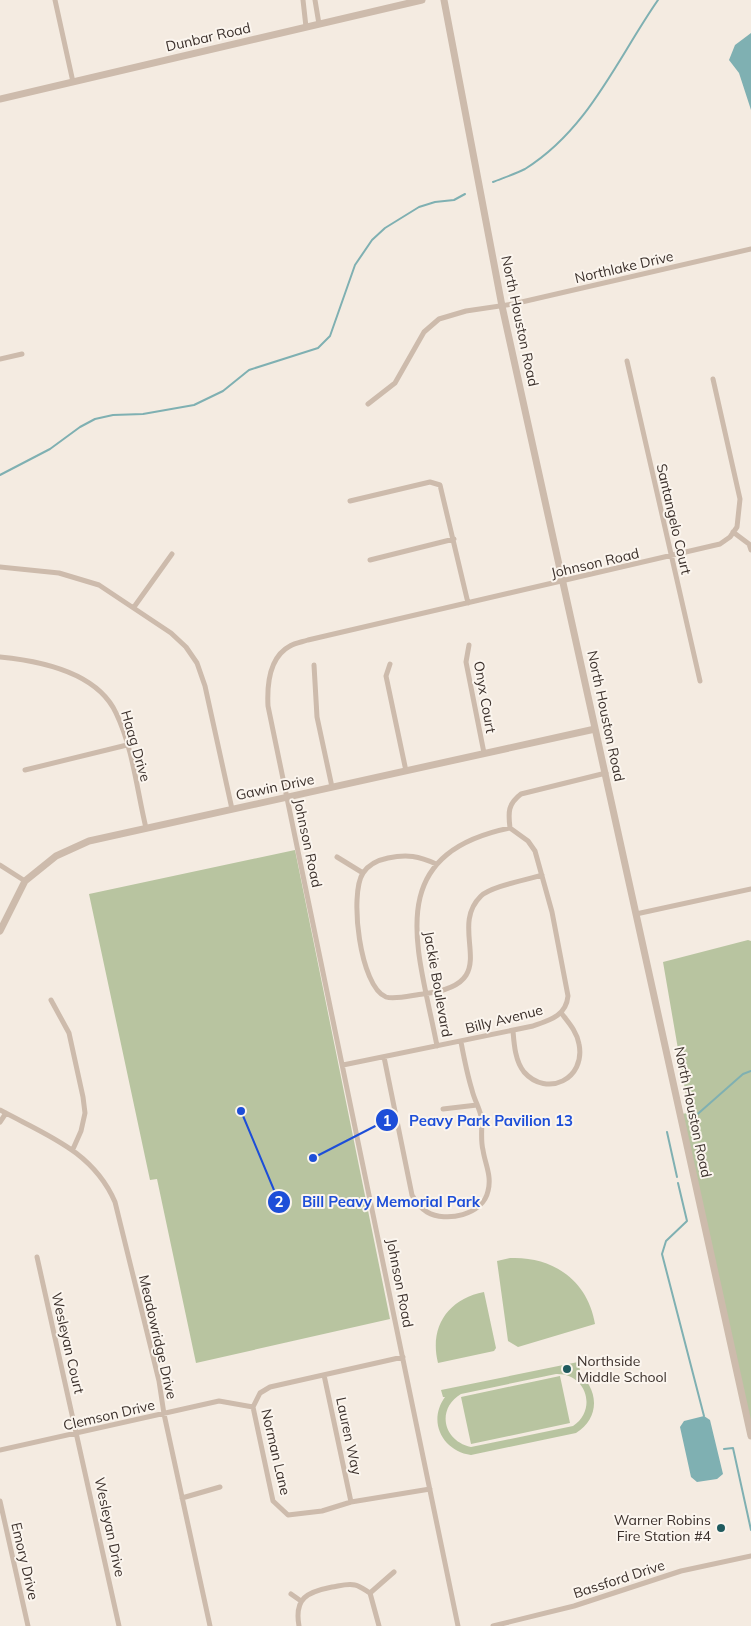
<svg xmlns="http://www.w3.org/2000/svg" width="751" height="1626" font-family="Mulish,sans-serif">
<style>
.green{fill:#b8c4a0;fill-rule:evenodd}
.water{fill:#7fb0b2}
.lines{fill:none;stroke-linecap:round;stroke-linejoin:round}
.stream{stroke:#7fb0b2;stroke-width:2}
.minor{stroke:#cdbbac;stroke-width:5}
.tertiary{stroke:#cdbbac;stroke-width:7}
.poi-dot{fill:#1f5a5e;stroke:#fbf5ee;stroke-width:2}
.labels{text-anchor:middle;stroke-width:4;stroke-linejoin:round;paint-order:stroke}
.street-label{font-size:14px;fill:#3b302b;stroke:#fbf5ee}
.poi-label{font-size:14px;fill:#3b302b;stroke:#fbf5ee;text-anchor:start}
.leader{fill:none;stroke:#1d4ed8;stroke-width:2}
.callout-dot{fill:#1d4ed8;stroke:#fbf5ee;stroke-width:2}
.mark-label{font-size:15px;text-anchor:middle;font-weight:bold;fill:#fff}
.callout-label{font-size:15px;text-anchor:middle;font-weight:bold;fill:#1d4ed8;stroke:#fbf5ee;stroke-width:4;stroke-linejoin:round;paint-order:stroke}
</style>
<rect width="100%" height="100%" fill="#f4ebe1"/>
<path class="green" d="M 295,850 L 390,1319 L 196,1363 L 157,1179 L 150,1180 L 89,894 Z
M 748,940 L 751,941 L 751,1436 L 680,1114 L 689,1113 L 663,962 Z
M 510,1258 C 553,1256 588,1281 595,1324 L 518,1347 L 508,1341 L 497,1261 Z
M 484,1292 L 496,1348 L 494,1351 L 438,1363 C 429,1327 448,1299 484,1292 Z
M 578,1362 L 580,1370 L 576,1371 C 599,1387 601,1418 576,1433 L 471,1455 C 443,1451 427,1422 445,1397 L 443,1397 L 441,1390 ZM 556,1374 C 586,1373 598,1409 573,1426 L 471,1447 C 443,1441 436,1409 461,1394 Z
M 560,1376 L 570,1423 L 471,1444 L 461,1397 Z"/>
<path class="water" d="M 751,33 L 751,110 L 739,73 L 729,60 L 735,45 Z
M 704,1416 L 710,1420 L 723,1474 L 717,1479 L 697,1482 L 691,1477 L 680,1427 L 684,1421 Z"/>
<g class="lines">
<path class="stream" d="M 493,182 C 503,178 515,174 525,169 C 589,129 617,59 658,0
M 0,475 L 50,449 L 80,427 L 95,419 L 113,415 L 143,414 L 194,405 L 223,391 L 249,370 L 318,348 L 330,336 L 355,265 L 372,240 L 385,228 L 419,207 L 435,202 L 454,200 L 465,194
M 692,1119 L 743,1074 L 751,1071
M 667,1132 L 677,1177
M 678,1183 L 687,1221 L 666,1241 L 662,1254 L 704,1416
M 724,1449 L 733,1448 L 751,1530"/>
<path class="minor" d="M 55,0 L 73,82
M 303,0 L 306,27
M 315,0 L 319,24
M 0,359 L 22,354
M 627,361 L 700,681
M 368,404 L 395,383 L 424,332 L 439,319 L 466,311 L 513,304 L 751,249
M 350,501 L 430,482 L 440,485 L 468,603
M 733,532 L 749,544 L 751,550
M 370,560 L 454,539
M 0,567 L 59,573 L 99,585 L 171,633 L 186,647 L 197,663 L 205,686 L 232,809
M 134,607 L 172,554
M 469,645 L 466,662 L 484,753
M 0,657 C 41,661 97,672 116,713 C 133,748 137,791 146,828
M 390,664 L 386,676 L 406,771
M 314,665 L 317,717 L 332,787
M 25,770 L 127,745
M 337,857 L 363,873
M 436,864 C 419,856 407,854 388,858 C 378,860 369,864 363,873 C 349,894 360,987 386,997 C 395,1000 413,995 423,994 C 508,984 445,931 481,896 C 492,886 527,880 542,875
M 0,865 L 25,881
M 636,914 L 751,889
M 51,1000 L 69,1033 L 83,1097 L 85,1113 L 81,1131 L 73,1149
M 513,1031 C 514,1043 515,1061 524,1072 C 547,1098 586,1079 579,1044 C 577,1032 569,1023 562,1014
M 437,1046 C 419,951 379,855 510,828
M 384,1057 L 412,1195 C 416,1202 420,1208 427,1212 C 446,1223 483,1215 488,1191 C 492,1176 485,1164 483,1150 C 480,1139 483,1127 481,1116 C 479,1107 474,1099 472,1090 C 467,1074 464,1058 461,1042
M 343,1065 L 533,1026 C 550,1020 566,1016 568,996 L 552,912 L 535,851 L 528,841 L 510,828 C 508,812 508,804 521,794 L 606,773
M 443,1109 L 477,1105
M 0,1110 C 46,1135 93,1151 115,1202 L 159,1381 L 164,1414 L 210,1626
M 0,1122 L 6,1113
M 37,1257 L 119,1626
M 403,1357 L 270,1387 L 260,1393 L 253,1407 L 273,1501 L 288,1515 L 322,1511 L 351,1502 L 430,1489
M 324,1375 L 351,1502
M 0,1450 L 219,1401 L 253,1407
M 182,1498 L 220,1487
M 0,1501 L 28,1626
M 370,1593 L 394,1572
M 291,1594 L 301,1601
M 299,1626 C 294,1598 307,1592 332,1587 C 339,1586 348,1583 355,1585 C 360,1586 365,1590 370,1593 L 379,1626
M 458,1626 L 268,706 C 267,686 269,657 290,646 C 295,643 302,642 308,640 L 720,544 L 730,537 L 737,527 L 740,499 L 713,379
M 493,1626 L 574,1606 L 681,1571 L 751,1556"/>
<path class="tertiary" d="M 444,0 L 502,306 L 751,1436
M 0,99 L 422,0
M 0,931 L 25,881 L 56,856 L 89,841 L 595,729"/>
</g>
<g class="poi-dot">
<circle cx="567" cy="1369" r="5"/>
<circle cx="721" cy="1528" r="5"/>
</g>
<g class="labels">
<g class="street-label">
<text transform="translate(208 37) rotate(-13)" y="5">Dunbar Road</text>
<text transform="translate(624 267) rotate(-13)" y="5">Northlake Drive</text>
<text transform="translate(520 321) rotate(78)" y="5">North Houston Road</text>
<text transform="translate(674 519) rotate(77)" y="5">Santangelo Court</text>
<text transform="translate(595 563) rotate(-13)" y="5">Johnson Road</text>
<text transform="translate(485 697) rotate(80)" y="5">Onyx Court</text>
<text transform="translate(606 716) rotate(78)" y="5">North Houston Road</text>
<text transform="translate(136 746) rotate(74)" y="5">Haag Drive</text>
<text transform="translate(275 787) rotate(-12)" y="5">Gawin Drive</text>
<text transform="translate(308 843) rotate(78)" y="5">Johnson Road</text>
<text transform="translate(438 984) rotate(80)" y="5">Jackie Boulevard</text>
<text transform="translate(504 1019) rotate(-14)" y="5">Billy Avenue</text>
<text transform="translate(693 1112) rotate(78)" y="5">North Houston Road</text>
<text transform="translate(400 1283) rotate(79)" y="5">Johnson Road</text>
<text transform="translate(158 1337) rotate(77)" y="5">Meadowridge Drive</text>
<text transform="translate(68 1343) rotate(77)" y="5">Wesleyan Court</text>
<text transform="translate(109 1415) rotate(-13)" y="5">Clemson Drive</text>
<text transform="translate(349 1436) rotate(78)" y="5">Lauren Way</text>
<text transform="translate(276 1452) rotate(77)" y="5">Norman Lane</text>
<text transform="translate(110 1527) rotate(78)" y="5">Wesleyan Drive</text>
<text transform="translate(25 1561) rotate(77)" y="5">Emory Drive</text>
<text transform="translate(619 1579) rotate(-18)" y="5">Bassford Drive</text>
</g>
<g class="poi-label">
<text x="577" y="1366">Northside<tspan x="577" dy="16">Middle School</tspan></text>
<text x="711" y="1525" text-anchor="end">Warner Robins<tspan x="711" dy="16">Fire Station #4</tspan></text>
</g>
</g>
<path class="leader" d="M313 1158L387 1120M241 1111L279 1202"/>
<g class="callout-dot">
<circle cx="313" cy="1158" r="5"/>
<circle cx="241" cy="1111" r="5"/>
<circle cx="387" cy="1120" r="12"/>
<circle cx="279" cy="1202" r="12"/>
</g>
<g class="mark-label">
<text x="387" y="1126">1</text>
<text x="279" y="1207">2</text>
</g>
<g class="callout-label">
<text x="491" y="1126">Peavy Park Pavilion 13</text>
<text x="391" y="1207">Bill Peavy Memorial Park</text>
</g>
</svg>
